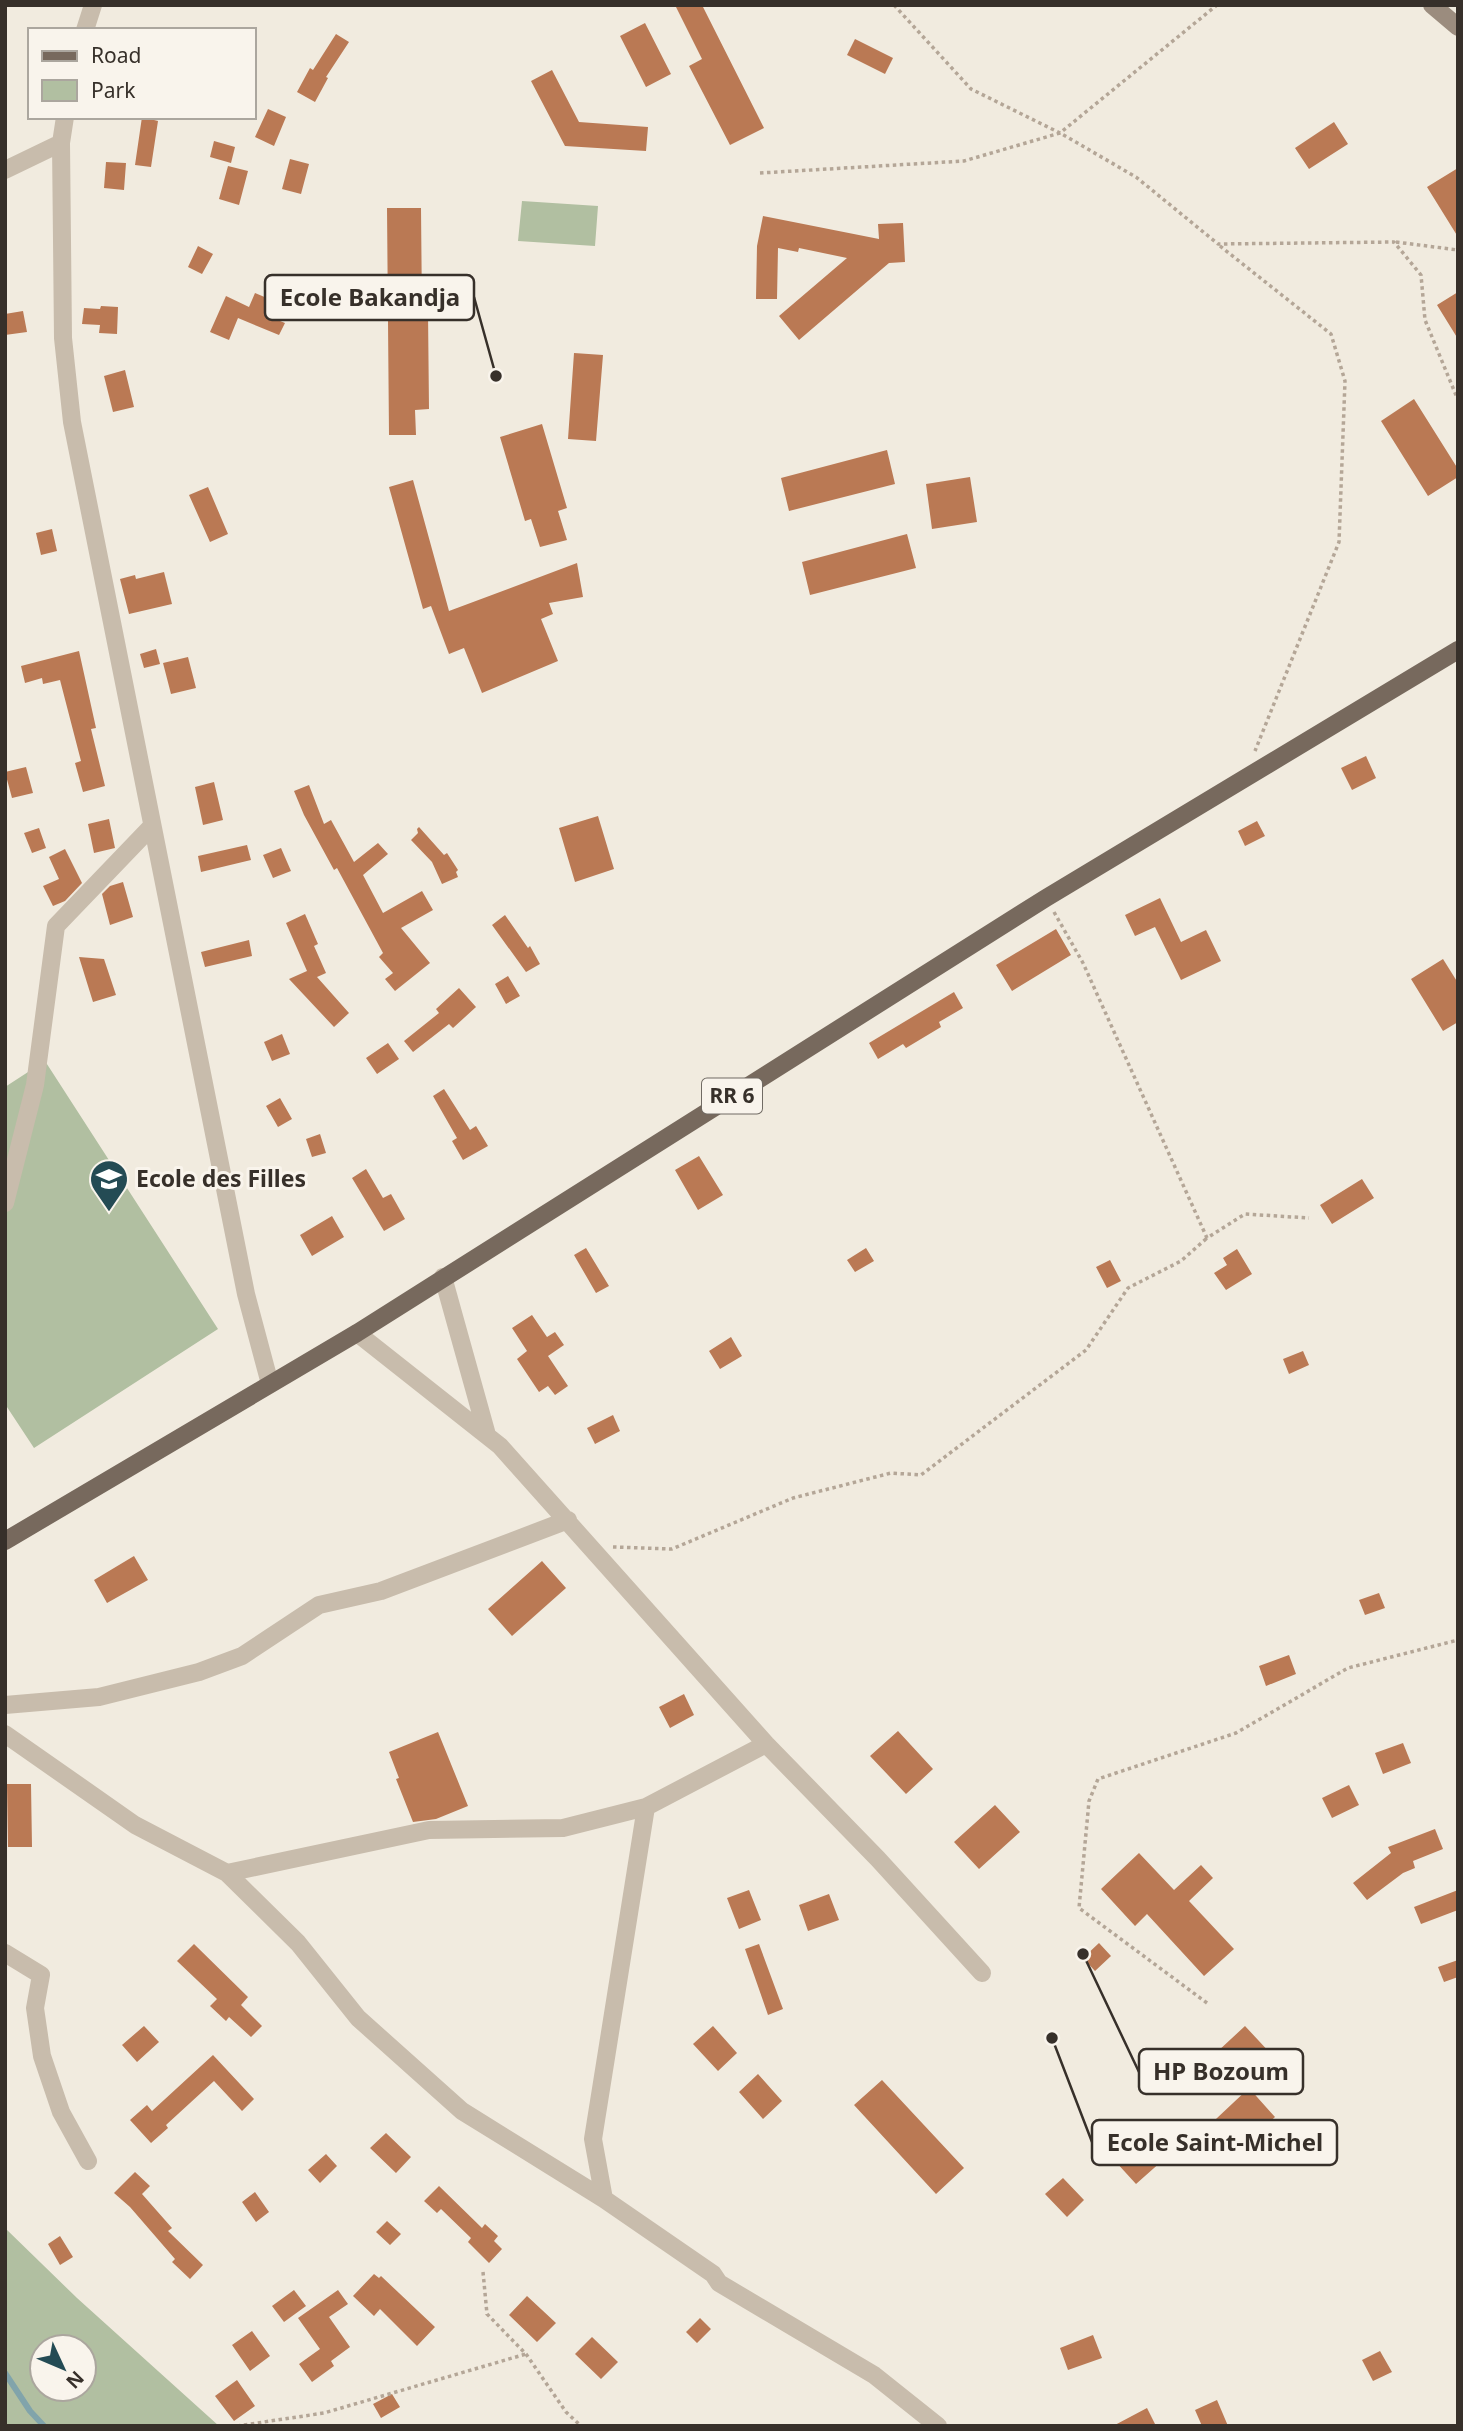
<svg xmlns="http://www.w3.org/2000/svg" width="1463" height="2431" font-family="'Noto Sans',sans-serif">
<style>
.green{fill:#b1bfa1;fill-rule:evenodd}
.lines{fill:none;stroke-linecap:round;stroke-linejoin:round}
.stream{stroke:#81a4ab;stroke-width:6}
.building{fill:#ba7954}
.path{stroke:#b4a697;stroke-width:3.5;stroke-dasharray:3.5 3.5;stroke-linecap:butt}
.street{stroke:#c8bcac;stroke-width:18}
.secondary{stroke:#9b8c7e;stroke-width:18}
.primary{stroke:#77695d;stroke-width:18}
.labels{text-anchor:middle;stroke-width:6;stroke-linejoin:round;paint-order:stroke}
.shield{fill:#f9f4ec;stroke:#716b64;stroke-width:2}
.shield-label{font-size:21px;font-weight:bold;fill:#37302a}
.poi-label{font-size:23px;font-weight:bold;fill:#37302a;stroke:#f9f4ec;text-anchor:start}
.leader{fill:none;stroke:#37302a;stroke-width:2.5}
.callout-dot{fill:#37302a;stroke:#f9f4ec;stroke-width:2.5}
.callout{fill:#f9f4ec;stroke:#37302a;stroke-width:2.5}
.callout-label{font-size:24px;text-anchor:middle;font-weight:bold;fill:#37302a}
</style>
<rect width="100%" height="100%" fill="#f1ebdf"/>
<path class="green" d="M 522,201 L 598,206 L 595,246 L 518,241 Z
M 45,1061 L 218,1329 L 34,1448 L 5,1404 L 5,1087 Z
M 5,2228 L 77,2298 L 219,2426 L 5,2426 ZM 42,2347 L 84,2347 L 84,2389 L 42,2389 Z"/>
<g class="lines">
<path class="stream" d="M 5,2373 L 30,2411 L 44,2426"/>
</g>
<path class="building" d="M 675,5 L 702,5 L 764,128 L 730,145 L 689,66 L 702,59 Z
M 645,23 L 671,74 L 646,87 L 620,36 Z
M 336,34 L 349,42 L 326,77 L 328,78 L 315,102 L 297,92 L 310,68 L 313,70 Z
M 855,39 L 893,58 L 885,74 L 847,55 Z
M 552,70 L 579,122 L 648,127 L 646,151 L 565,146 L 531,81 Z
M 268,109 L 286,117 L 274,146 L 255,137 Z
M 142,117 L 158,121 L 151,167 L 135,165 Z
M 1334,122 L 1348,144 L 1309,169 L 1295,148 Z
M 214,141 L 235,147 L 231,163 L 210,157 Z
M 290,159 L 309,164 L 301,194 L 282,189 Z
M 106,162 L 126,163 L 124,190 L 104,188 Z
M 228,166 L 248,171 L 239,205 L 219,199 Z
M 1458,168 L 1458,237 L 1427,187 Z
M 387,208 L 421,208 L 422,312 L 428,312 L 429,409 L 415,410 L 416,435 L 389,435 Z
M 763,216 L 879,239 L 878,224 L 903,223 L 905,262 L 889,263 L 799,340 L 779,316 L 847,258 L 799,248 L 798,252 L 778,248 L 777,299 L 756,299 L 757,246 Z
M 198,246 L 213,254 L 202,274 L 188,267 Z
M 1458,292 L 1458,339 L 1437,305 Z
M 255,293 L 274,301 L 268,316 L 285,323 L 279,335 L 238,318 L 229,340 L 210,332 L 226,296 L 249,307 Z
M 101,306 L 118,307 L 117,334 L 99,333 L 100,325 L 82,324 L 84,308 L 100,309 Z
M 23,311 L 27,332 L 5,335 L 5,314 Z
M 574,353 L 603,355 L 596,441 L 568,439 Z
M 125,370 L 134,407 L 113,412 L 104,376 Z
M 1414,399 L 1458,469 L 1458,477 L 1428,496 L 1381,421 Z
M 542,424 L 567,508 L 558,511 L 567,540 L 540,547 L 531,519 L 525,521 L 500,437 Z
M 887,450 L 895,484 L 789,511 L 781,478 Z
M 970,477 L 977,522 L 932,529 L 926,484 Z
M 413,480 L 449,611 L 577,563 L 583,597 L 549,603 L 553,614 L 541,619 L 558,661 L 482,693 L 464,648 L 449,654 L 431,606 L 423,609 L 389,487 Z
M 208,487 L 228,534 L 210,542 L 189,495 Z
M 52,529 L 57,551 L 41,555 L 36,533 Z
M 907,534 L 916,568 L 810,595 L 802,562 Z
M 164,572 L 172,604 L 129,614 L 120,579 L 135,575 L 136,579 Z
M 156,649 L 160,664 L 144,668 L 140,654 Z
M 79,651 L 96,728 L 91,729 L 105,786 L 83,792 L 75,763 L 81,761 L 60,680 L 43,684 L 42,678 L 25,683 L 21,666 Z
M 188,657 L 196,688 L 171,694 L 163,663 Z
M 1366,756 L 1376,778 L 1352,790 L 1341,768 Z
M 26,767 L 33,793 L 12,798 L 5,772 Z
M 214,782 L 223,820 L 203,825 L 195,787 Z
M 309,785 L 324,824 L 331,820 L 354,862 L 378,843 L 388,854 L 363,875 L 383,913 L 422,891 L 433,910 L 401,928 L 430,963 L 395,991 L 385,979 L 393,973 L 379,957 L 383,953 L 337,868 L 334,870 L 304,815 L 294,791 Z
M 598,816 L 614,869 L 575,882 L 559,828 Z
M 109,819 L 115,848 L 94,853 L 88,824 Z
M 1257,821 L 1265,836 L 1245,846 L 1238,831 Z
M 419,827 L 444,855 L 447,853 L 458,870 L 456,872 L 458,877 L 442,884 L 432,862 L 411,840 L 418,833 L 417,829 Z
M 39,828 L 46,848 L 32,853 L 24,833 Z
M 247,845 L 251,860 L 201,872 L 198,856 Z
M 281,848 L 291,871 L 273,878 L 263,855 Z
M 65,849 L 82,883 L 65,901 L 53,906 L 43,886 L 59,879 L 49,857 Z
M 123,882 L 133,917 L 110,925 L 102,894 L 110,886 Z
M 1160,898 L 1181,942 L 1206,930 L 1221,961 L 1181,980 L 1155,927 L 1135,936 L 1125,915 Z
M 305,914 L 318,944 L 314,946 L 326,973 L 317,977 L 349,1013 L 334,1027 L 289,979 L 307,971 L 286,923 Z
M 505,915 L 528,948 L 530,946 L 540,964 L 526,972 L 492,925 Z
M 1056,929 L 1071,955 L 1012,991 L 996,965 Z
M 249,940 L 252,956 L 205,967 L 201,952 Z
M 79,957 L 104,959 L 116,995 L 93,1002 Z
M 1443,959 L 1458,983 L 1458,1022 L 1443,1031 L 1411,979 Z
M 508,976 L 520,996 L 506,1004 L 495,984 Z
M 459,988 L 476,1007 L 453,1028 L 449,1024 L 413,1052 L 404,1041 L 439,1013 L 436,1009 Z
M 954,992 L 963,1008 L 939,1022 L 941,1027 L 906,1048 L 903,1044 L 878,1059 L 869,1043 Z
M 282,1034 L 290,1054 L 272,1061 L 264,1042 Z
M 388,1043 L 399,1059 L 377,1074 L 366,1058 Z
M 444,1089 L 470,1130 L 476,1126 L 488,1146 L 463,1160 L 452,1141 L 457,1138 L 433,1096 Z
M 280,1098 L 292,1119 L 278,1127 L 266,1106 Z
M 320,1134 L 326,1153 L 312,1157 L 306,1139 Z
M 699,1156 L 723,1195 L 698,1210 L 675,1170 Z
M 366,1169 L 383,1198 L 391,1194 L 405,1219 L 384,1231 L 352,1178 Z
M 1362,1179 L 1374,1198 L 1332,1224 L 1320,1205 Z
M 332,1216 L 344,1237 L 312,1256 L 300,1235 Z
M 586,1248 L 609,1286 L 596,1293 L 574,1255 Z
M 866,1248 L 874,1261 L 855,1272 L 847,1260 Z
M 1237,1249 L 1252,1274 L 1226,1290 L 1214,1273 L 1227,1265 L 1223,1258 Z
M 1110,1260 L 1121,1281 L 1107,1288 L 1096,1267 Z
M 532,1315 L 547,1337 L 555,1332 L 564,1345 L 548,1356 L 568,1386 L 555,1395 L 548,1386 L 539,1392 L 517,1359 L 527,1351 L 512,1328 Z
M 731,1337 L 742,1356 L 720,1369 L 709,1351 Z
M 1303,1351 L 1309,1365 L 1289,1374 L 1283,1359 Z
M 613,1415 L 620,1431 L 595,1444 L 587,1428 Z
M 134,1556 L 148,1580 L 107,1603 L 94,1580 Z
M 542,1561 L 566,1588 L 512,1636 L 488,1609 Z
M 1379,1593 L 1385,1608 L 1365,1615 L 1359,1600 Z
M 1289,1655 L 1296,1674 L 1266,1686 L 1259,1666 Z
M 684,1694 L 694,1715 L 670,1728 L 659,1707 Z
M 898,1731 L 933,1769 L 906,1794 L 870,1756 Z
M 438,1732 L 468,1806 L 436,1819 L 413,1822 L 396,1779 L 399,1778 L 389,1752 Z
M 1403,1743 L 1411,1763 L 1383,1774 L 1375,1753 Z
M 7,1784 L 31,1784 L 32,1847 L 8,1847 Z
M 1349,1785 L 1359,1805 L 1332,1818 L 1322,1798 Z
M 995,1805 L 1020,1832 L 979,1869 L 954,1842 Z
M 1435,1829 L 1443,1849 L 1413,1861 L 1415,1868 L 1403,1873 L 1367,1900 L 1353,1883 L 1391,1853 L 1388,1847 Z
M 1139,1853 L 1174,1890 L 1201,1865 L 1213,1878 L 1189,1901 L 1234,1949 L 1204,1976 L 1147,1914 L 1135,1926 L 1101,1889 Z
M 749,1890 L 761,1920 L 739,1929 L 727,1898 Z
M 1458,1890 L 1458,1910 L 1421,1924 L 1414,1907 Z
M 829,1894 L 839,1920 L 808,1931 L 799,1905 Z
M 1099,1943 L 1111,1956 L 1095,1971 L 1083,1958 Z
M 194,1944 L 248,1997 L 241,2005 L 262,2026 L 251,2037 L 229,2017 L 226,2021 L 210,2006 L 217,1999 L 177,1961 Z
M 759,1944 L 783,2009 L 768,2015 L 745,1949 Z
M 1458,1960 L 1458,1977 L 1444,1982 L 1438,1967 Z
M 144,2026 L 159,2042 L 137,2062 L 122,2045 Z
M 713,2026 L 737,2053 L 718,2071 L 693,2044 Z
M 1245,2026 L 1272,2055 L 1244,2081 L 1217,2052 Z
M 213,2055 L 254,2099 L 242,2111 L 214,2081 L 166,2125 L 168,2128 L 151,2143 L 130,2120 L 147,2105 L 152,2111 Z
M 758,2074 L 782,2101 L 763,2119 L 739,2092 Z
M 882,2080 L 964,2168 L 936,2194 L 854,2105 Z
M 1249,2088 L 1275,2117 L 1226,2162 L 1200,2134 Z
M 1158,2122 L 1180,2145 L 1136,2184 L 1115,2161 Z
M 386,2133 L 411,2157 L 396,2173 L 370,2148 Z
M 326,2154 L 337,2166 L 320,2183 L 308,2170 Z
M 135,2172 L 150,2186 L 142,2194 L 172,2228 L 168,2231 L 203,2265 L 190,2279 L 172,2262 L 175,2259 L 130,2207 L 114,2193 Z
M 1063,2178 L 1084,2200 L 1067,2217 L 1045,2194 Z
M 439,2186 L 482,2228 L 485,2224 L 498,2236 L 494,2241 L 502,2249 L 489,2263 L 468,2242 L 471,2238 L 441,2209 L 437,2213 L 424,2201 Z
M 255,2192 L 269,2212 L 256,2222 L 242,2202 Z
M 387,2221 L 401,2234 L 390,2245 L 376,2232 Z
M 60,2236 L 73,2257 L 60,2265 L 48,2244 Z
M 374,2274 L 379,2278 L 381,2276 L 435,2327 L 417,2346 L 380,2309 L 374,2316 L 353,2296 Z
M 294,2290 L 306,2306 L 284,2322 L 272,2306 Z
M 338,2290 L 348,2304 L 329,2317 L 350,2347 L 331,2361 L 334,2366 L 312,2382 L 299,2364 L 320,2349 L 298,2318 Z
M 527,2296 L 556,2323 L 537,2342 L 509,2315 Z
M 700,2318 L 711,2329 L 697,2343 L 686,2332 Z
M 252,2331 L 270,2356 L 250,2371 L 232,2345 Z
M 1093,2335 L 1102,2358 L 1068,2370 L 1060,2348 Z
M 592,2337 L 618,2362 L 601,2379 L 575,2354 Z
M 1380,2351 L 1392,2372 L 1373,2381 L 1362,2360 Z
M 237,2380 L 255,2406 L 234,2421 L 215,2396 Z
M 392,2394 L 400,2407 L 381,2418 L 373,2404 Z
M 1217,2400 L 1228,2426 L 1202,2426 L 1195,2410 Z
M 1147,2408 L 1156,2426 L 1113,2426 Z"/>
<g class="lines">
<path class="path" d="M 894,5 L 971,89 L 1060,133 L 1217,5
M 760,173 L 964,161 L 1060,133 L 1136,177 L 1218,244 L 1394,242 L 1421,275 L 1425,320 L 1458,400
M 1396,242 L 1458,250
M 1220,246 L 1331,334 L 1345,381 L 1339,542 L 1255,751
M 1054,912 L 1083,963 L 1207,1238 L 1245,1214 L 1309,1218
M 613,1547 L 672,1549 L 793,1498 L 891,1473 L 921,1475 L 1086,1350 L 1128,1288 L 1181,1261 L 1207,1238
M 1207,2003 L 1079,1908 L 1089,1801 L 1098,1779 L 1236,1733 L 1348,1668 L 1458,1640
M 483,2272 L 487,2314 L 526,2354 L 566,2412 L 581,2426
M 237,2426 L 324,2413 L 526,2354"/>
<path class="street" d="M 85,30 L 93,5
M 65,117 L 61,143 L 63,338 L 72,422 L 246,1294 L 270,1384
M 5,170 L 61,143
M 5,1203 L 35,1085 L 56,926 L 152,826
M 443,1277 L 487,1435
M 357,1333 L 500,1446 L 766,1744 L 878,1859 L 982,1973
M 5,1705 L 99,1697 L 199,1672 L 242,1656 L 319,1605 L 381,1591 L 568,1520
M 5,1734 L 135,1825 L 227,1873 L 298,1943 L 358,2018 L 462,2111 L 604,2199 L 713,2274 L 719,2283 L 874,2375 L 938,2426
M 227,1873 L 429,1830 L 563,1828 L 646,1807 L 766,1744
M 5,1953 L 41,1975 L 35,2008 L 42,2056 L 61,2112 L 88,2161
M 604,2199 L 593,2139 L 646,1807"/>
<path class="secondary" d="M 1432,5 L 1458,27"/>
<path class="primary" d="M 5,1541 L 357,1333 L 1046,898 L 1458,650"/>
</g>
<defs>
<symbol id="school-pin" viewBox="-11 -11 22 30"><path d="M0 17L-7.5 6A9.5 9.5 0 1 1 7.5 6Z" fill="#244b54" stroke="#f9f4ec"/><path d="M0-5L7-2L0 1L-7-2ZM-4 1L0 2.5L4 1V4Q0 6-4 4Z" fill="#fff"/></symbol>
</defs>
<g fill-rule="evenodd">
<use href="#school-pin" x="87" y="1157" width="44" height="60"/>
</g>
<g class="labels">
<rect class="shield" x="702" y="1078.5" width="60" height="35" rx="5"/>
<g class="shield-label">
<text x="732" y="1103">RR 6</text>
</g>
<g class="poi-label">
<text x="136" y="1187">Ecole des Filles</text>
</g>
</g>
<path class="leader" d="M496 376L474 297M1083 1954L1139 2072M1052 2038L1092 2142"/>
<g class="callout-dot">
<circle cx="496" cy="376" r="7"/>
<circle cx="1083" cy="1954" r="7"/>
<circle cx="1052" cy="2038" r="7"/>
</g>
<g class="callout">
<rect x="265" y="275" width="209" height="45" rx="7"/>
<rect x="1139" y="2049" width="164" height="45" rx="7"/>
<rect x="1092" y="2120" width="245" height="45" rx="7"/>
</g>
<g class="callout-label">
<text x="370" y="306">Ecole Bakandja</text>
<text x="1221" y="2080">HP Bozoum</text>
<text x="1215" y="2151">Ecole Saint-Michel</text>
</g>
<rect width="1463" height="2431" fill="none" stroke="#37302a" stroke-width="14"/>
<rect x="28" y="28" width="228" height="91" fill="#f9f4ec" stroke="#aba69e" stroke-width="2"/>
<rect x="42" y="51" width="35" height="10" fill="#77695d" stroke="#aba69e" stroke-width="2"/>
<text x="91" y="63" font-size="21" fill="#37302a">Road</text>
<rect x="42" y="80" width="35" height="21" fill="#b1bfa1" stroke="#aba69e" stroke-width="2"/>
<text x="91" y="98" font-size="21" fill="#37302a">Park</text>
<g transform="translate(63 2368) rotate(134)"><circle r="33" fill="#f9f4ec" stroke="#aba69e" stroke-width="2"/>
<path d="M0-5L12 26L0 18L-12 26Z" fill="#244b54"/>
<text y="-10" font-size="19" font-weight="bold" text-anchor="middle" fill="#37302a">N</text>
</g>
</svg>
